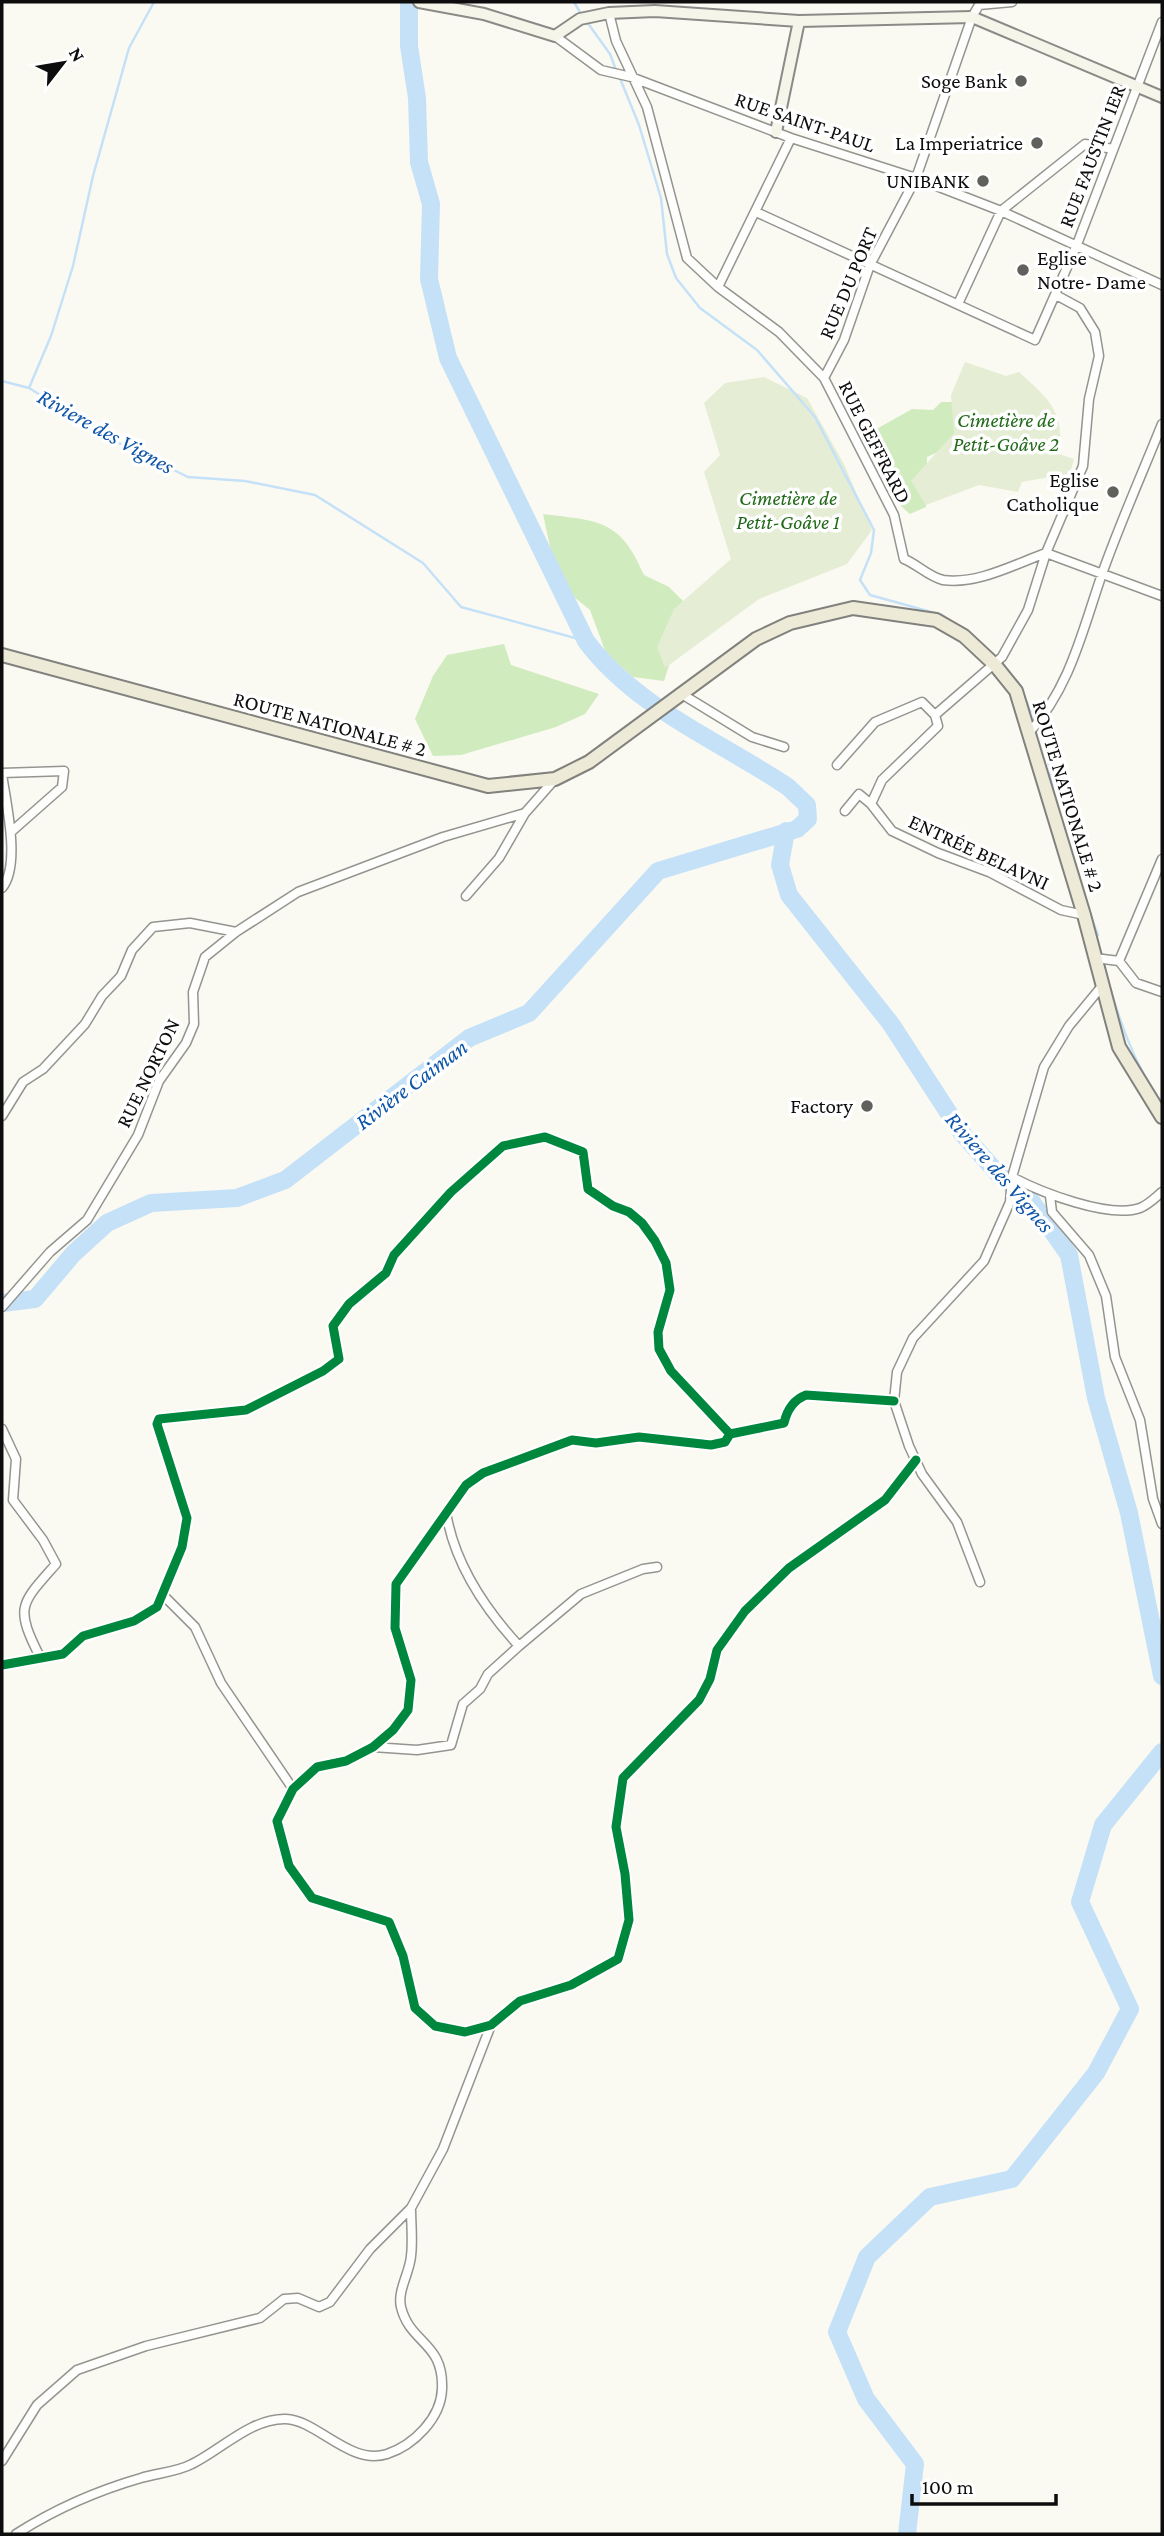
<svg xmlns="http://www.w3.org/2000/svg" width="1164" height="2536" font-family="'Crimson Pro',serif">
<style>
.forest{fill:#d0ebbd}
.cemetery{fill:#e5edd5}
.lines{fill:none;stroke-linecap:round;stroke-linejoin:round}
.stream{stroke:#c5e1f8;stroke-width:2.5}
.river{stroke:#c5e1f8;stroke-width:18}
.street-casing{stroke:#949490;stroke-width:11}
.secondary-casing{stroke:#8b8a87;stroke-width:14}
.primary-casing{stroke:#81817d;stroke-width:16}
.street{stroke:#fefefd;stroke-width:8}
.secondary{stroke:#f5f5ea;stroke-width:10}
.primary{stroke:#edead8;stroke-width:12}
.cycleway-casing{stroke:#fff;stroke-width:13}
.cycleway{stroke:#00873e;stroke-width:9}
.poi-dot{fill:#60605d;stroke:#fff;stroke-width:2.5}
.labels{text-anchor:middle;stroke-width:7;stroke-linejoin:round;paint-order:stroke}
.poi-label{font-size:21px;fill:#0d0d0d;stroke:#fff;text-anchor:end}
.street-label{font-size:21px;fill:#0d0d0d;stroke:#fff}
.park-label{font-size:21px;font-style:italic;fill:#226a19;stroke:#fff}
.water-label{font-size:23px;font-style:italic;fill:#0e55a8;stroke:#fff}
</style>
<rect width="100%" height="100%" fill="#fbfaf2"/>
<path class="forest" d="M 941,402 L 958,402 L 963,441 L 927,457 L 926,507 L 910,514 C 889,498 873,460 866,435 L 912,409 L 933,410 Z
M 543,514 C 599,521 620,519 644,575 L 669,587 L 688,606 L 664,681 L 633,677 L 606,653 L 590,610 L 558,584 Z
M 504,644 L 511,665 L 599,694 L 585,714 L 556,727 L 461,755 L 433,756 L 415,719 L 433,676 L 447,655 Z"/>
<path class="cemetery" d="M 965,362 L 1006,376 L 1019,372 C 1049,400 1065,410 1059,454 L 1074,459 L 1069,477 L 1060,475 L 1022,482 L 1018,492 L 979,485 L 926,505 L 911,481 L 954,433 L 951,395 Z
M 764,377 L 807,398 L 844,464 L 872,530 L 847,564 L 759,599 L 665,668 L 657,647 L 674,609 L 731,559 L 704,472 L 720,455 L 704,403 L 725,383 Z"/>
<g class="lines">
<path class="stream" d="M 154,2 L 129,48 L 93,176 L 73,266 L 51,336 L 29,388 L 115,441 L 188,477 L 245,481 L 315,495 L 423,563 L 461,607 L 586,641
M 574,2 L 581,14
M 587,22 L 610,54 L 616,70
M 619,76 L 639,125 L 661,198 L 667,254 L 676,278 L 700,308 L 757,350 L 815,417 L 874,530 L 871,553 L 860,580 L 870,595 L 942,615 L 951,622
M 2,381 L 29,388
M 1024,696 L 1045,742 L 1054,796
M 1087,906 L 1098,935
M 1105,972 C 1119,1018 1133,1064 1162,1103"/>
<path class="river" d="M 786,831 L 780,865 L 789,895 L 891,1024 L 961,1132 L 999,1175 L 1029,1198 L 1069,1255 L 1096,1398 L 1129,1513 L 1162,1676
M 2,1303 L 35,1299 L 73,1254 L 107,1223 L 151,1203 L 237,1198 L 285,1180 L 469,1038 L 529,1013 L 658,871 L 797,829 L 808,819 L 807,805 L 788,787 C 720,741 637,709 586,641 L 448,358 L 429,279 L 431,204 L 419,162 L 417,98 L 409,46 L 409,2
M 907,2534 L 915,2464 L 866,2399 L 837,2332 L 867,2257 L 930,2197 L 1012,2179 L 1096,2073 L 1130,2009 L 1080,1902 L 1103,1825 L 1162,1752"/>
<defs>
<path id="street" d="M 609,13 L 616,41 L 647,107 L 687,258 L 718,287 L 779,332 L 824,378 L 894,515 L 904,559 C 917,564 929,577 943,580 C 977,585 1015,564 1046,553 L 1162,596
M 555,36 L 601,70 L 631,77 L 791,138 L 916,178 L 1001,211 L 1162,285
M 756,212 L 1035,340 L 1076,247 L 1162,22
M 718,287 L 791,138
M 958,304 L 1001,211 L 1085,144 L 1113,149
M 824,378 L 844,340 L 870,265 L 916,178 L 972,17 L 979,5 L 1012,2
M 680,693 L 752,737 L 784,747
M 1028,734 C 1070,688 1082,632 1102,574 C 1120,523 1142,474 1162,424
M 837,765 L 875,722 L 922,702 L 935,715
M 2,773 L 64,771 L 62,787 L 11,832
M 2,774 C 6,803 21,865 2,888
M 871,804 L 892,831 L 938,853 L 989,872 L 1061,910 L 1084,915
M 845,811 L 859,794 L 871,804 L 882,780 L 938,726 L 935,715 L 1002,657 L 1028,610 L 1046,553 L 1083,466 L 1089,399 L 1099,356 L 1095,332 L 1080,308 L 1056,295
M 466,896 L 499,858 L 525,813
M 1095,958 L 1119,961 L 1136,983 L 1162,992
M 1119,961 L 1162,859
M 2,1116 L 23,1082 L 43,1069 L 85,1024 L 102,996 L 121,976 L 132,950 L 153,927 L 190,923 L 236,932
M 1012,1177 C 1040,1192 1109,1219 1140,1208 C 1148,1205 1156,1197 1162,1192
M 1050,1196 L 1052,1212 L 1089,1255 L 1106,1296 L 1115,1357 L 1140,1420 L 1153,1499 L 1162,1524
M 2,1307 L 50,1252 L 87,1220 L 138,1135 L 159,1081 L 186,1043 L 194,1024 L 193,992 L 205,957 L 236,932 L 298,892 L 443,837 L 525,813 L 555,779
M 894,1401 L 806,1395 C 793,1400 787,1410 784,1423 L 730,1434 L 725,1442 L 711,1445 L 639,1437 L 596,1443 L 572,1440 L 483,1473 L 466,1485 L 396,1584 L 395,1628 L 411,1680 L 408,1710 L 393,1730 L 373,1747 L 346,1761 L 317,1767 L 293,1789 L 277,1821 L 289,1866 L 312,1898 L 389,1922 L 403,1956 L 415,2008 L 435,2026 L 465,2032 L 491,2025 L 520,2001 L 571,1985 L 618,1959 L 629,1920 L 625,1874 L 616,1827 L 623,1778 L 699,1700 L 710,1679 L 717,1650 L 745,1611 L 789,1568 L 885,1500 L 916,1460
M 2,1429 L 16,1459 L 13,1500 L 43,1540 L 56,1564 C 21,1604 14,1606 40,1657
M 446,1512 C 454,1562 485,1609 519,1646
M 980,1582 L 957,1522 L 922,1474 L 909,1446 L 894,1401 L 897,1372 L 913,1338 L 984,1261 L 1010,1202 L 1012,1177 L 1044,1067 L 1069,1026 L 1102,986
M 162,1594 L 195,1627 L 221,1683 L 293,1789
M 2,1665 L 63,1654 L 83,1636 L 134,1621 L 157,1607 L 182,1547 L 187,1518 L 157,1424 L 159,1419 L 246,1410 L 323,1371 L 339,1359 L 333,1326 L 349,1304 L 386,1273 L 394,1255 L 451,1192 L 503,1146 L 545,1137 L 583,1152 L 588,1189 L 613,1206 L 629,1212 L 642,1223 L 655,1241 L 666,1263 L 670,1290 L 658,1332 L 659,1349 L 671,1371 L 730,1434
M 373,1747 L 417,1750 L 451,1745 L 463,1704 L 480,1689 L 488,1674 L 519,1646 L 581,1594 L 643,1569 L 657,1567
M 2,2461 L 37,2405 L 77,2370 L 146,2346 L 260,2318 L 284,2299 L 298,2298 L 319,2307 L 330,2302 L 370,2249 L 411,2208 L 443,2149 L 491,2025
M 16,2534 C 55,2509 96,2491 141,2478 C 157,2473 177,2472 192,2464 C 221,2450 251,2418 286,2419 C 317,2420 350,2466 387,2454 C 414,2445 441,2418 442,2389 C 444,2342 410,2344 401,2307 C 397,2291 410,2272 411,2256 C 413,2240 411,2224 411,2208"/>
<path id="secondary" d="M 419,2 L 484,14 L 555,36 L 580,19 L 609,13 L 655,11 L 799,21 L 972,17 L 1162,97
M 776,132 L 799,21"/>
<path id="primary" d="M 2,655 L 488,786 L 555,779 L 589,762 L 756,639 L 790,623 L 853,608 L 936,620 L 964,636 L 995,665 L 1016,691 L 1084,915 L 1119,1047 L 1162,1117"/>
</defs>
<use href="#street" class="street-casing"/>
<use href="#secondary" class="secondary-casing"/>
<use href="#primary" class="primary-casing"/>
<use href="#street" class="street"/>
<use href="#secondary" class="secondary"/>
<use href="#primary" class="primary"/>
<defs>
<path id="cycleway" d="M 894,1401 L 806,1395 C 793,1400 787,1410 784,1423 L 730,1434 L 725,1442 L 711,1445 L 639,1437 L 596,1443 L 572,1440 L 483,1473 L 466,1485 L 396,1584 L 395,1628 L 411,1680 L 408,1710 L 393,1730 L 373,1747 L 346,1761 L 317,1767 L 293,1789 L 277,1821 L 289,1866 L 312,1898 L 389,1922 L 403,1956 L 415,2008 L 435,2026 L 465,2032 L 491,2025 L 520,2001 L 571,1985 L 618,1959 L 629,1920 L 625,1874 L 616,1827 L 623,1778 L 699,1700 L 710,1679 L 717,1650 L 745,1611 L 789,1568 L 885,1500 L 916,1460
M 2,1665 L 63,1654 L 83,1636 L 134,1621 L 157,1607 L 182,1547 L 187,1518 L 157,1424 L 159,1419 L 246,1410 L 323,1371 L 339,1359 L 333,1326 L 349,1304 L 386,1273 L 394,1255 L 451,1192 L 503,1146 L 545,1137 L 583,1152 L 588,1189 L 613,1206 L 629,1212 L 642,1223 L 655,1241 L 666,1263 L 670,1290 L 658,1332 L 659,1349 L 671,1371 L 730,1434"/>
</defs>
<use href="#cycleway" class="cycleway-casing"/>
<use href="#cycleway" class="cycleway"/>
</g>
<g class="poi-dot">
<circle cx="1021" cy="81" r="7"/>
<circle cx="1037" cy="143" r="7"/>
<circle cx="983" cy="181" r="7"/>
<circle cx="1023" cy="270" r="7"/>
<circle cx="1113" cy="492" r="7"/>
<circle cx="867" cy="1106" r="7"/>
</g>
<g class="labels">
<g class="poi-label">
<text x="1007" y="88">Soge Bank</text>
<text x="1023" y="150">La Imperiatrice</text>
<text x="969" y="188">UNIBANK</text>
<text x="1037" y="265" text-anchor="start">Eglise<tspan x="1037" dy="24">Notre- Dame</tspan></text>
<text x="1099" y="487">Eglise<tspan x="1099" dy="24">Catholique</tspan></text>
<text x="853" y="1113">Factory</text>
</g>
<g class="street-label">
<text transform="translate(805 122) rotate(19)" y="7">RUE SAINT-PAUL</text>
<text transform="translate(1092 156) rotate(-69)" y="7">RUE FAUSTIN 1ER</text>
<text transform="translate(848 283) rotate(-67)" y="7">RUE DU PORT</text>
<text transform="translate(875 442) rotate(63)" y="7">RUE GEFFRARD</text>
<text transform="translate(330 724) rotate(15)" y="7">ROUTE NATIONALE # 2</text>
<text transform="translate(1068 796) rotate(73)" y="7">ROUTE NATIONALE # 2</text>
<text transform="translate(979 852) rotate(25)" y="7">ENTRÉE BELAVNI</text>
<text transform="translate(148 1073) rotate(-64)" y="7">RUE NORTON</text>
</g>
<g class="park-label">
<text x="1006" y="427">Cimetière de<tspan x="1006" dy="24">Petit-Goâve 2</tspan></text>
<text x="788" y="505">Cimetière de<tspan x="788" dy="24">Petit-Goâve 1</tspan></text>
</g>
<g class="water-label">
<text transform="translate(106 431) rotate(29)" y="8">Riviere des Vignes</text>
<text transform="translate(411 1084) rotate(-37)" y="8">Rivière Caiman</text>
<text transform="translate(1000 1172) rotate(49)" y="8">Riviere des Vignes</text>
</g>
</g>
<rect width="1164" height="2536" fill="none" stroke="#0d0d0d" stroke-width="7"/>
<g transform="translate(63 63) rotate(59)" stroke="#ffffff" stroke-width="5" paint-order="stroke">
<path d="M0-5L12 26L0 18L-12 26Z" fill="#0d0d0d"/>
<text y="-10" font-size="19" font-weight="bold" text-anchor="middle" fill="#0d0d0d">N</text>
</g>
<path d="M912 2494v10h144v-10" fill="none" stroke="#0d0d0d" stroke-width="3.5"/>
<text x="922" y="2494" font-size="21" fill="#0d0d0d" stroke="#ffffff" stroke-width="5" paint-order="stroke">100 m</text>
</svg>
